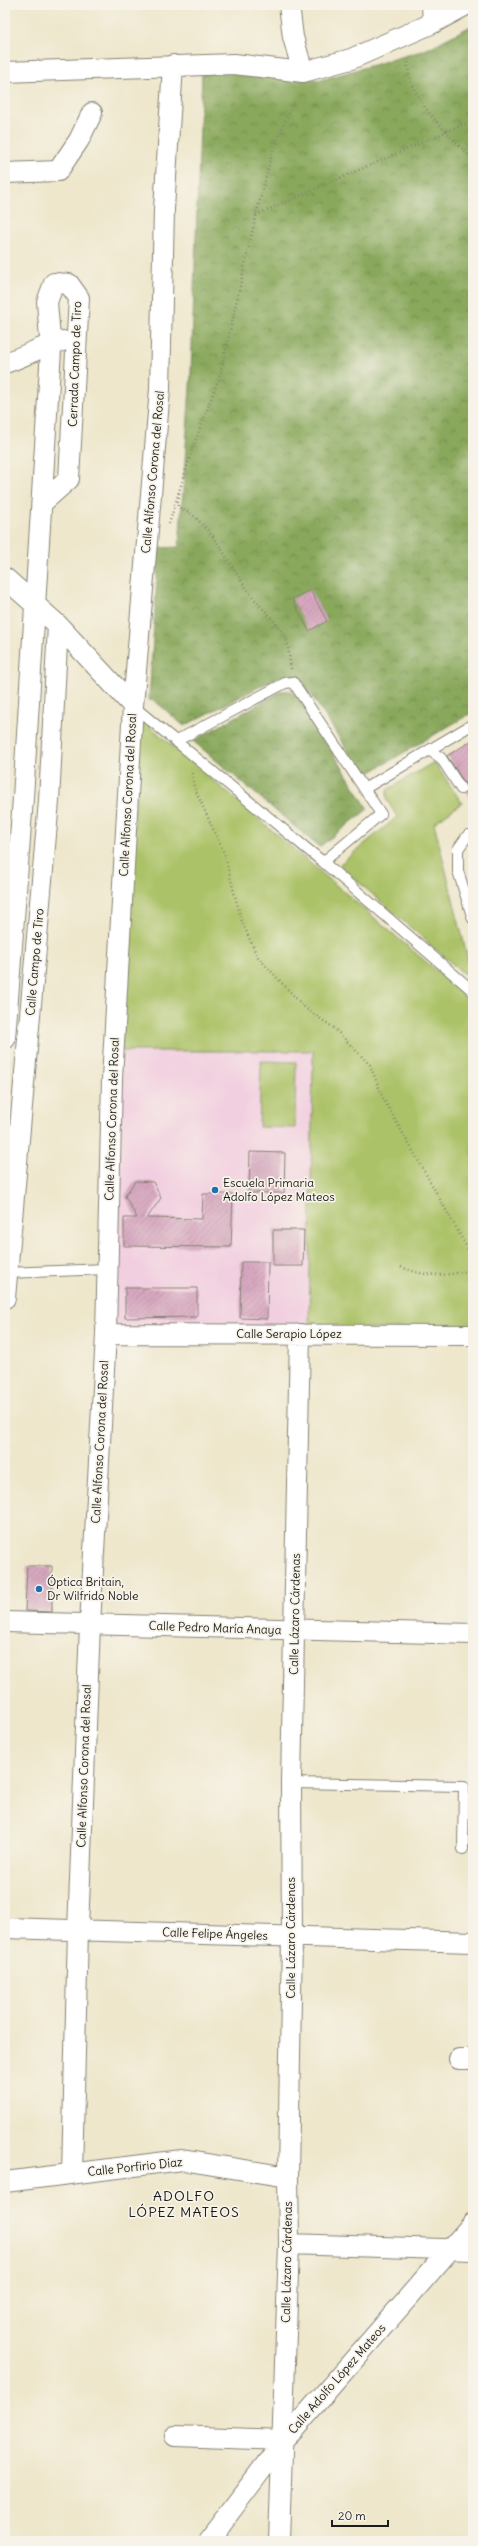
<svg xmlns="http://www.w3.org/2000/svg" width="478" height="2546" font-family="Delius,sans-serif">
<style>
.built{fill:#f2cfe0}
.green{fill:#acc267;stroke:#646f42}
.forest{fill:url(#forest-crowns);stroke:#52623c}
.building{fill:url(#building-hatch)}
.lines{fill:none;stroke-linecap:round;stroke-linejoin:round}
.lane-casing{stroke:#858274;stroke-width:12}
.street-casing{stroke:#858274;stroke-width:22}
.path{stroke:#858274;stroke-width:2.5;stroke-dasharray:1 3;stroke-linecap:butt}
.lane{stroke:#fff;stroke-width:10}
.street{stroke:#fff;stroke-width:20}
.poi-dot{fill:#1f6fb2;stroke:#f7f3e8;stroke-width:1.5}
.labels{text-anchor:middle;stroke-width:3.5;stroke-linejoin:round;paint-order:stroke}
.street-label{font-size:12px;fill:#1c1c1c;stroke:#f7f3e8}
.poi-label{font-size:12px;fill:#1c1c1c;stroke:#f7f3e8;text-anchor:start}
.quarter-label{font-size:14px;letter-spacing:1px;fill:#1c1c1c;stroke:#f7f3e8}
</style>
<defs>
<pattern id="forest-crowns" width="20" height="18" patternUnits="userSpaceOnUse"><rect width="20" height="18" fill="#89a85c"/><path d="M2 6a3 3 0 1 1 6 0M12 15a3 3 0 1 1 6 0" fill="none" stroke="#6f884b"/></pattern>
<pattern id="building-hatch" width="6" height="6" patternUnits="userSpaceOnUse"><rect width="6" height="6" fill="#d7a7bf"/><path d="M-1 1l2-2M0 6l6-6M5 7l2-2" fill="none" stroke="#b88fa4"/></pattern>
</defs>
<rect width="100%" height="100%" fill="#f7f3e8"/>
<filter id="ink" filterUnits="userSpaceOnUse"><feTurbulence type="fractalNoise" baseFrequency=".025" numOctaves="2"/><feDisplacementMap in="SourceGraphic" scale="8" xChannelSelector="R" yChannelSelector="G"/><feConvolveMatrix kernelMatrix="1 2 1 2 8 2 1 2 1" color-interpolation-filters="sRGB"/></filter>
<filter id="wash" filterUnits="userSpaceOnUse"><feTurbulence type="fractalNoise" baseFrequency=".012" numOctaves="4" result="noise"/><feDisplacementMap in="SourceGraphic" scale="16" xChannelSelector="R" yChannelSelector="G"/><feGaussianBlur stdDeviation="0.9" result="paint"/><feColorMatrix in="noise" values="0 0 0 0 0 0 0 0 0 0 0 0 0 0 0 0 0 1.4 0 .05"/><feComposite in="paint" operator="in"/></filter>
<g filter="url(#wash)">
<rect width="100%" height="100%" fill="#eee7cc"/>
<path class="built" d="M 122,1051 L 313,1051 L 309,1329 L 114,1329 Z"/>
<path class="green" d="M 140,718 L 459,990 L 473,1010 L 473,1329 L 309,1329 L 313,1051 L 122,1051 Z
M 434,762 L 462,803 L 434,823 L 470,967 L 464,974 L 339,865 L 397,817 L 387,800 L 387,790 Z
M 261,1061 L 296,1062 L 295,1128 L 259,1127 Z"/>
<path class="forest" d="M 473,25 L 473,712 L 364,776 L 305,685 L 295,676 L 280,676 L 184,726 L 155,701 L 149,700 L 159,548 L 179,547 L 191,373 L 202,73 L 258,72 L 321,80 L 425,50 Z
M 282,691 L 291,691 L 298,696 L 368,809 L 319,847 L 193,741 Z"/>
<g id="blocks">
<path class="building" d="M 310,590 L 327,621 L 309,631 L 292,599 Z
M 473,740 L 473,802 L 467,792 L 466,785 L 447,756 Z
M 250,1152 L 285,1153 L 284,1193 L 249,1193 Z
M 135,1181 L 153,1182 L 161,1198 L 147,1218 L 202,1219 L 203,1194 L 233,1194 L 231,1247 L 124,1246 L 124,1218 L 137,1218 L 125,1196 Z
M 273,1230 L 304,1230 L 303,1266 L 273,1266 Z
M 241,1262 L 268,1262 L 267,1319 L 240,1318 Z
M 125,1288 L 197,1288 L 197,1317 L 125,1318 Z
M 27,1566 L 52,1566 L 52,1612 L 25,1611 Z"/>
</g>
</g>
<g filter="url(#ink)">
<use href="#blocks" fill-opacity="0" stroke="#858274" stroke-width="1"/>
<g class="lines">
<defs>
<path id="lane" d="M 133,706 L 323,862 L 381,814 L 293,682 L 285,683 L 178,740
M 429,750 L 441,758 L 461,789
M 364,789 L 473,724
M 473,836 L 468,835 L 458,849 L 458,871 L 473,919
M 323,862 L 473,991
M 7,1273 L 107,1269
M 291,1783 L 464,1786 L 463,1849"/>
<path id="street" d="M 289,5 L 293,37 L 303,72
M 432,5 L 433,23
M 5,72 L 234,64 L 303,72 L 351,59 L 433,23 L 466,5
M 5,173 L 58,171 L 79,140 L 92,113
M 5,363 C 24,357 43,345 63,341
M 5,578 L 58,625 L 133,706
M 5,1039 L 23,798 L 51,350 L 47,302 L 54,283 L 69,284 L 79,298 L 69,479 L 42,503
M 5,1298 L 49,801 L 58,625
M 106,1334 L 473,1335
M 5,1622 L 473,1634
M 5,1928 L 473,1942
M 459,2059 L 473,2059
M 72,2174 L 78,1930 L 90,1625 L 106,1334 L 112,1079 L 133,706 L 160,389 L 164,209 L 173,65
M 5,2182 L 182,2160 L 288,2177
M 289,2244 L 473,2250
M 175,2436 L 284,2440
M 208,2541 L 284,2440 L 473,2223
M 279,2541 L 289,2244 L 288,2177 L 292,1936 L 291,1783 L 300,1334"/>
</defs>
<use href="#lane" class="lane-casing"/>
<use href="#street" class="street-casing"/>
<path class="path" d="M 408,62 C 407,99 449,134 473,160
M 256,215 L 473,120
M 179,493 L 178,507 C 206,515 231,567 248,591 C 258,605 279,623 286,639 C 289,647 289,660 291,669
M 169,524 L 192,450 L 220,375 L 256,215 L 274,146 L 294,102
M 192,773 L 194,787 L 224,853 L 241,919 L 257,956 L 305,1008 L 334,1028 L 370,1065 L 383,1098 L 473,1258
M 401,1267 C 429,1278 444,1276 473,1270"/>
<use href="#lane" class="lane"/>
<use href="#street" class="street"/>
</g>
</g>
<g class="poi-dot">
<circle cx="215" cy="1190" r="4"/>
<circle cx="39" cy="1589" r="4"/>
</g>
<g class="labels">
<g class="street-label">
<text transform="translate(75 364) rotate(-88)" y="4">Cerrada Campo de Tiro</text>
<text transform="translate(153 472) rotate(-85)" y="4">Calle Alfonso Corona del Rosal</text>
<text transform="translate(128 795) rotate(-87)" y="4">Calle Alfonso Corona del Rosal</text>
<text transform="translate(35 962) rotate(-85)" y="4">Calle Campo de Tiro</text>
<text transform="translate(112 1119) rotate(-88)" y="4">Calle Alfonso Corona del Rosal</text>
<text x="289" y="1338">Calle Serapio López</text>
<text transform="translate(100 1442) rotate(-87)" y="4">Calle Alfonso Corona del Rosal</text>
<text transform="translate(295 1614) rotate(-89)" y="4">Calle Lázaro Cárdenas</text>
<text transform="translate(215 1628) rotate(2)" y="4">Calle Pedro María Anaya</text>
<text transform="translate(84 1766) rotate(-88)" y="4">Calle Alfonso Corona del Rosal</text>
<text transform="translate(215 1934) rotate(2)" y="4">Calle Felipe Ángeles</text>
<text transform="translate(291 1938) rotate(-90)" y="4">Calle Lázaro Cárdenas</text>
<text transform="translate(135 2167) rotate(-6)" y="4">Calle Porfirio Díaz</text>
<text transform="translate(287 2262) rotate(-89)" y="4">Calle Lázaro Cárdenas</text>
<text transform="translate(337 2379) rotate(-49)" y="4">Calle Adolfo López Mateos</text>
</g>
<g class="poi-label">
<text x="223" y="1187">Escuela Primaria<tspan x="223" dy="14">Adolfo López Mateos</tspan></text>
<text x="47" y="1586">Óptica Britain,<tspan x="47" dy="14">Dr Wilfrido Noble</tspan></text>
</g>
<g class="quarter-label">
<text x="184" y="2201">ADOLFO<tspan x="184" dy="16">LÓPEZ MATEOS</tspan></text>
</g>
</g>
<rect width="478" height="2546" fill="none" stroke="#f7f3e8" stroke-width="20"/>
<path d="M332 2520v6h56v-6" fill="none" stroke="#1c1c1c" stroke-width="2"/>
<text x="338" y="2520" font-size="12" fill="#1c1c1c" stroke="#f7f3e8" stroke-width="3" paint-order="stroke">20 m</text>
</svg>
